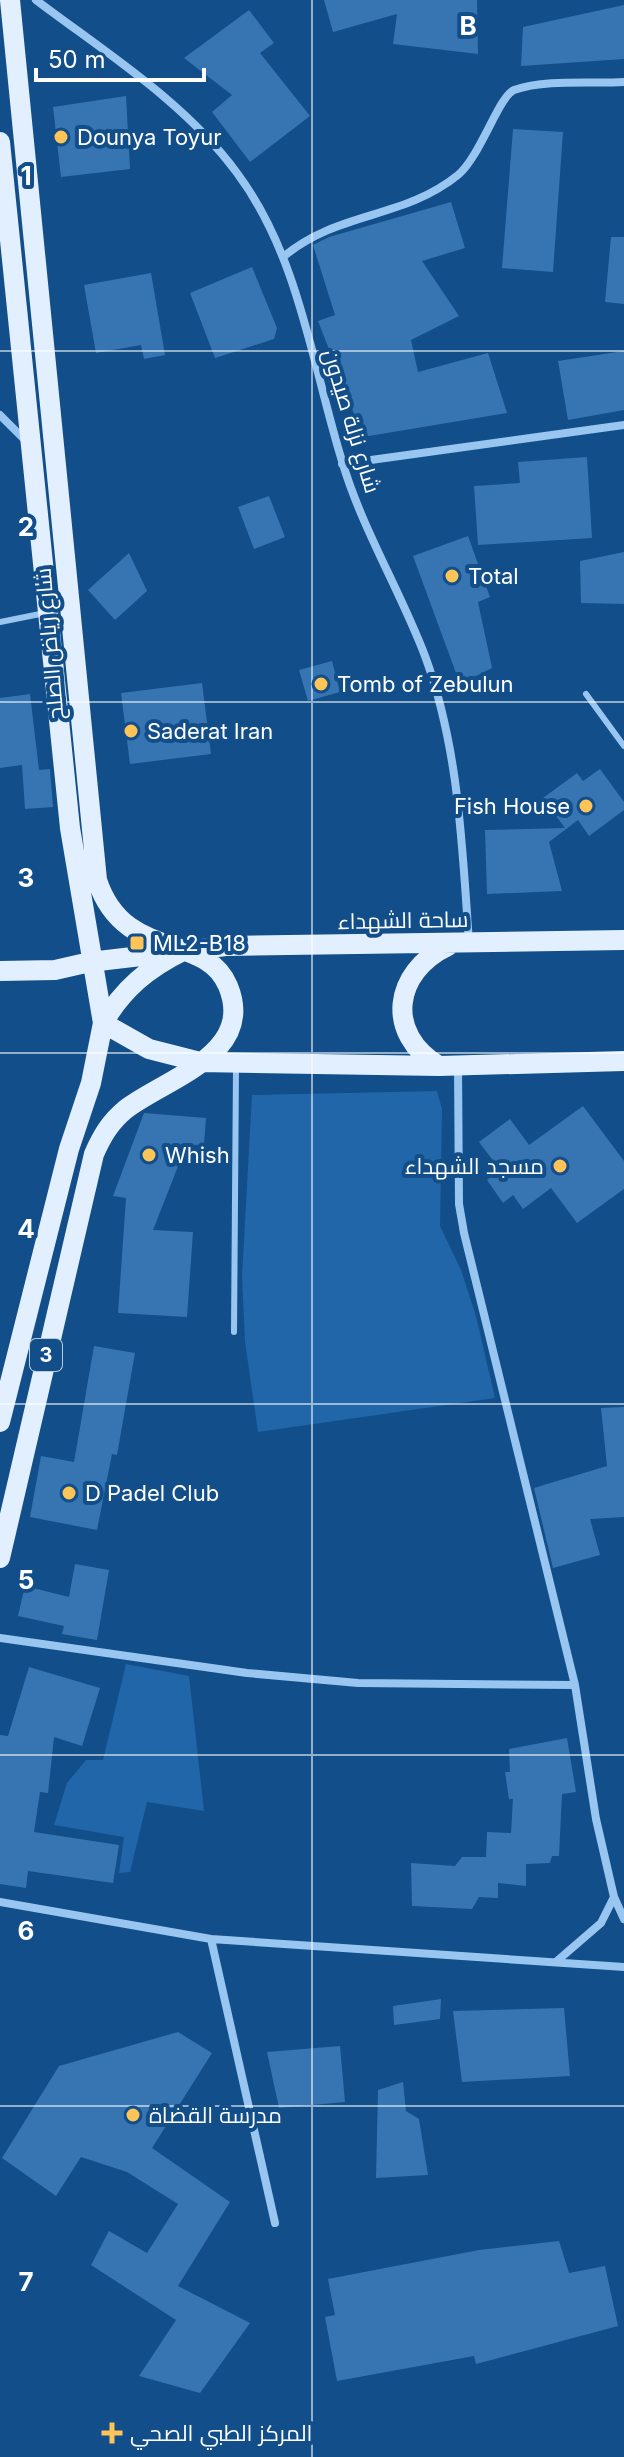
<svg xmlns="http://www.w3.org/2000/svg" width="624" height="2457" font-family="Inter,Cairo,sans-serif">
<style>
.green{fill:#2166a8}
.building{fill:#3675b2}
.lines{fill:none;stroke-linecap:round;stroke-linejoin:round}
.service{stroke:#99c6f0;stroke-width:6}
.minor{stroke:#99c6f0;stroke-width:8}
.primary{stroke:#e2efff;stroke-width:20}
.grid{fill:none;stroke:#fff;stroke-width:2;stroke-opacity:0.55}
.poi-dot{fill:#ffc458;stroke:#124e89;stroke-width:3}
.labels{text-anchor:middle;stroke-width:8;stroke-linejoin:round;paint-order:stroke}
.shield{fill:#124e89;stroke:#b8cadc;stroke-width:2}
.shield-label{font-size:20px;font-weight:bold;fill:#fff}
.poi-label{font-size:22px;fill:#fff;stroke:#124e89;text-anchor:start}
.street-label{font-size:22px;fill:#fff;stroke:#124e89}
.grid-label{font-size:26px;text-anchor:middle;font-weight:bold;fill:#fff;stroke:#124e89;stroke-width:8;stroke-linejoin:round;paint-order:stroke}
</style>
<rect width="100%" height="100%" fill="#124e89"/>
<path class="green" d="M 437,1091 L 442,1109 L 440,1226 L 461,1270 L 476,1316 L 495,1398 L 258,1432 L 245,1342 L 242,1277 L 252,1095 Z
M 126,1664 L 189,1676 L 204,1811 L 147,1802 L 130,1872 L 119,1873 L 124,1837 L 54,1825 L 67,1783 L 86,1760 L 103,1760 Z"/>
<path class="building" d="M 324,0 L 477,0 L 478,54 L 393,44 L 397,14 L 333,32 Z
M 624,5 L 624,59 L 521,66 L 523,27 Z
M 249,10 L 274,43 L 260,53 L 310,116 L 250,162 L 212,112 L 232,95 L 184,58 Z
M 126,96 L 130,169 L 61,177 L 53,107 Z
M 513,129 L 563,132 L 553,272 L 502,268 Z
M 451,202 L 465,248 L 422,261 L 459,316 L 411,340 L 418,372 L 488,353 L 507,413 L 363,437 L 318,321 L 335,315 L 313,245 L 329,237 Z
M 611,237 L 624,237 L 624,304 L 605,302 Z
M 252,267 L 277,328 L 274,339 L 215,358 L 190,293 Z
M 151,273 L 165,355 L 144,359 L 141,345 L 96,353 L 84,285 Z
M 624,351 L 624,410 L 568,420 L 558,361 Z
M 587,457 L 592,538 L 478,545 L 474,486 L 520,483 L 518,462 Z
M 269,496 L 285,537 L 254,549 L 238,507 Z
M 468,536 L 490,597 L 478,602 L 492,668 L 460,684 L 413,556 Z
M 624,552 L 624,604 L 581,603 L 580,561 Z
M 129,553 L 147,591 L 115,620 L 88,590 Z
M 332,661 L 340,692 L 308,701 L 299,670 Z
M 202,683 L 211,754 L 130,764 L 121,693 Z
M 30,694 L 39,770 L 50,769 L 53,807 L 25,809 L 22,765 L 0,768 L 0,698 Z
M 600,769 L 624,802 L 624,810 L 589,836 L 578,820 L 549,842 L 562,891 L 487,894 L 485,830 L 565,828 L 543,798 L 577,773 L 583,781 Z
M 583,1106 L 624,1161 L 624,1189 L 577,1223 L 551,1188 L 523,1209 L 513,1195 L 503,1203 L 487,1180 L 500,1170 L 479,1142 L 510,1119 L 529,1145 Z
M 144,1113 L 206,1118 L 204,1144 L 186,1146 L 153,1230 L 193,1232 L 187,1317 L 118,1313 L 126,1198 L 113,1196 Z
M 94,1346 L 135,1353 L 117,1455 L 112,1454 L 97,1530 L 30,1517 L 41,1456 L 74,1462 Z
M 624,1407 L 624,1517 L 590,1519 L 600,1555 L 553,1568 L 534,1488 L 607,1466 L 601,1408 Z
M 75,1564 L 109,1570 L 97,1640 L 62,1634 L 64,1626 L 18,1616 L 25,1586 L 69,1597 Z
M 29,1667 L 100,1688 L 82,1746 L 54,1737 L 48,1793 L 40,1792 L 34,1832 L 119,1845 L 113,1883 L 28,1871 L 26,1888 L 0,1884 L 0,1735 L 8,1736 Z
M 567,1738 L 576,1792 L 562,1794 L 559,1856 L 552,1856 L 550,1863 L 526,1864 L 526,1886 L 498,1883 L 498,1898 L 479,1897 L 472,1909 L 412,1906 L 411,1863 L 455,1866 L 462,1857 L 486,1857 L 487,1832 L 511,1833 L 513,1799 L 509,1799 L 505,1772 L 510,1772 L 509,1749 Z
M 441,1999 L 440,2019 L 394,2025 L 393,2006 Z
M 564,2008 L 570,2076 L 462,2082 L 453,2011 Z
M 178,2032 L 212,2053 L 152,2148 L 230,2202 L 178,2286 L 250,2323 L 200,2393 L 139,2376 L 176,2320 L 91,2265 L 109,2231 L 147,2253 L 178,2204 L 127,2172 L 81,2157 L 56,2196 L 2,2158 L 59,2066 Z
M 340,2046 L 345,2102 L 279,2108 L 267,2052 Z
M 403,2082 L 406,2111 L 419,2119 L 428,2175 L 376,2178 L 378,2090 Z
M 559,2241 L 569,2273 L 605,2266 L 618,2326 L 476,2364 L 474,2356 L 337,2381 L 325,2317 L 335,2315 L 328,2279 L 479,2250 Z"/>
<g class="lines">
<path class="service" d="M 0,622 L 45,613
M 586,694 L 624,746
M 234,1332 L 236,1067"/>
<path class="minor" d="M 36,0 C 106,53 185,102 237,173 C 299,256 312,364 342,461 C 362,529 400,590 425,656 C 459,748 462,846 469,942
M 283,257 C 340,210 402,220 458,175 C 480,157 499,96 514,90 C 547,79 590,84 624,82
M 0,415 L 25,440
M 342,464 L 624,425
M 458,1066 L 459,1204 L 464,1233 L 575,1685 L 596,1819 L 614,1897 L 624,1919
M 0,1638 L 247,1673 L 358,1683 L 575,1685
M 0,1902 L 211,1939 L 624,1967
M 211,1939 L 275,2223
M 557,1961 L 601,1923 L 614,1897"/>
<path class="primary" d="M 0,142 L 70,828 L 103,1023 L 91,1083 L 69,1149 L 0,1422
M 183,951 C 148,968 123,989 103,1023 L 149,1049 L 200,1062 L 439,1066 L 624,1061
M 0,971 L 55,970 L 90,962 L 226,946 L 624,940
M 439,1066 C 385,1034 393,972 448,946
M 0,1558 L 94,1154 C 102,1136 110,1122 126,1109 C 167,1078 256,1054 228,986 C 205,931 124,963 97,880 L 10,0"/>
</g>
<path class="grid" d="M 312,0 L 312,2457M 0,351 L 624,351M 0,702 L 624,702M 0,1053 L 624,1053M 0,1404 L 624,1404M 0,1755 L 624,1755M 0,2106 L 624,2106"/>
<g class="poi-dot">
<circle cx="61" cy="137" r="8"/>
<circle cx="452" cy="576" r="8"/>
<circle cx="321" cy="684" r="8"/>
<circle cx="131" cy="731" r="8"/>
<circle cx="586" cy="806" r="8"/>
<rect x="129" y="935" width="16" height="16" rx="4"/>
<circle cx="149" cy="1155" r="8"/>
<circle cx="560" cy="1166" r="8"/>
<circle cx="69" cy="1493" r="8"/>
<circle cx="133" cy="2115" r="8"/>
<path d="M108 2421h8v8h8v8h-8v8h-8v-8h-8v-8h8z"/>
</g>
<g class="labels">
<rect class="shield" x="30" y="1339" width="32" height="32" rx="6"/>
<g class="shield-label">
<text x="46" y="1362">3</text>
</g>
<g class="poi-label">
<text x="77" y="145">Dounya Toyur</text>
<text x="468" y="584">Total</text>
<text x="337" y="692">Tomb of Zebulun</text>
<text x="147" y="739">Saderat Iran</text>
<text x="570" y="814" text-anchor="end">Fish House</text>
<text x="153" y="951">ML2-B18</text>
<text x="165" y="1163">Whish</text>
<text x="544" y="1174" text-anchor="end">مسجد الشهداء</text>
<text x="85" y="1501">D Padel Club</text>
<text x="149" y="2123">مدرسة القضاة</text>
<text x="130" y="2441">المركز الطبي الصحي</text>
</g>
<g class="street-label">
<text transform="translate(352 421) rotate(73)" y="8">شارع نزلة صيدون</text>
<text transform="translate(49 644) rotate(-95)" y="8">شارع رياض الصلح</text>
<text transform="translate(403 920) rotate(-1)" y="8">ساحة الشهداء</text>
</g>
</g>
<g class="grid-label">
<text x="468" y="35">B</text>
<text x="26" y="185">1</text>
<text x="26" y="536">2</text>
<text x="26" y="887">3</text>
<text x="26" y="1238">4</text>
<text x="26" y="1589">5</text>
<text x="26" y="1940">6</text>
<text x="26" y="2291">7</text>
</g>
<path d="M36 68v12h168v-12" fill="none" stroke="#ffffff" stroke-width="4"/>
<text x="48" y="68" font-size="24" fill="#ffffff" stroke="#124e89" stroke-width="6" paint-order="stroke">50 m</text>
</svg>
